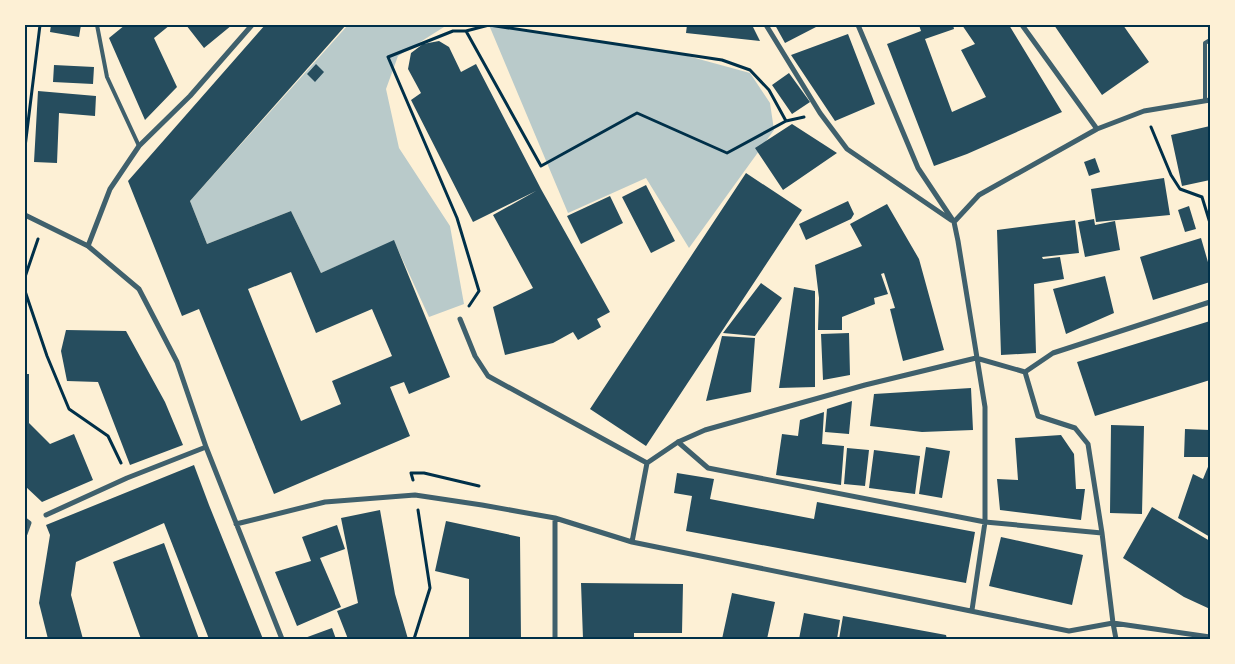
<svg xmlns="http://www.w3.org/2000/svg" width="1235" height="664" font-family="Montserrat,sans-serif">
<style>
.green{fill:#b9caca}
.building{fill:#264d5e;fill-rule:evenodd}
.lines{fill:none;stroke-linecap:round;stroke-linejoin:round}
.path{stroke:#003049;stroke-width:3}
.service{stroke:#3f606c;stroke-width:4}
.minor{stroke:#3f606c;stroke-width:5}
.neatline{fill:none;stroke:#003049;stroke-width:2}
</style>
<rect width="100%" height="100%" fill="#fdf0d5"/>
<path class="green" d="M 348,25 L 442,25 L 444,27 L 398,56 L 386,89 L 399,148 L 450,226 L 464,304 L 429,317 L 394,241 L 321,273 L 291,211 L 207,244 L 190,201 Z
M 489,25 L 684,55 L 750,73 L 770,103 L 774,130 L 689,248 L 646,178 L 568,213 Z"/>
<path class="building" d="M 51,25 L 81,25 L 79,37 L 50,32 Z
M 125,25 L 170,25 L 154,38 L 177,87 L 145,120 L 109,38 Z
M 186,25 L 232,25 L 204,48 Z
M 265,25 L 346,25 L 190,201 L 207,244 L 291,211 L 321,273 L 394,240 L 450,377 L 409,394 L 404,382 L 390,387 L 410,436 L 274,494 L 199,309 L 182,316 L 128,181 ZM 291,272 L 316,333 L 372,309 L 392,356 L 332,381 L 341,404 L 301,421 L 248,289 Z
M 687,25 L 752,25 L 760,41 L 686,33 Z
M 775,25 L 815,25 L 816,27 L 785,43 Z
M 919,25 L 953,25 L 954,29 L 925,39 L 952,112 L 986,97 L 961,50 L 975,44 L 962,25 L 1009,25 L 1062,112 L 967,154 L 934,166 L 887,44 L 921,31 Z
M 1054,25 L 1123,25 L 1149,62 L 1102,95 Z
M 848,34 L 875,104 L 835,121 L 791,55 Z
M 439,41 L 449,47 L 461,72 L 476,64 L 541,189 L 610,312 L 597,319 L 601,327 L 578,340 L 573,332 L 553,343 L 505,355 L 493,307 L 533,288 L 493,215 L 536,191 L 473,222 L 411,100 L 421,93 L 408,69 L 411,53 L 423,44 Z
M 316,64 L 324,72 L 315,82 L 307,74 Z
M 54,65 L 94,67 L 93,84 L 53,82 Z
M 789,73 L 810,102 L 792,114 L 772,85 Z
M 38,91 L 96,96 L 95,116 L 59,113 L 57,163 L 34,162 Z
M 792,124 L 837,153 L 783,190 L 755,148 Z
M 1210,126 L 1210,180 L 1182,186 L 1171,135 Z
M 1095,158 L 1100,172 L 1089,176 L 1084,162 Z
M 746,173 L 802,210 L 646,446 L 590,409 Z
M 1164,178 L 1170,215 L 1096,222 L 1091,189 Z
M 646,185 L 675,241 L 651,253 L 622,197 Z
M 610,196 L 623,223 L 581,244 L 567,216 Z
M 848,201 L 854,214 L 851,219 L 806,240 L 799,224 Z
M 887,204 L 919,259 L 944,350 L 903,361 L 890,309 L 895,308 L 884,273 L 881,274 L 888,294 L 874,298 L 875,304 L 842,317 L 842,330 L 818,330 L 819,298 L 815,265 L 862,246 L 850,224 Z
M 1189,206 L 1196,229 L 1185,232 L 1178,210 Z
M 1094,219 L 1095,225 L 1115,221 L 1120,250 L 1085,257 L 1078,222 Z
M 1075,220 L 1079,253 L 1042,257 L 1043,259 L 1060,257 L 1064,279 L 1034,284 L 1036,353 L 1001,355 L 997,230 Z
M 1201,238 L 1210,269 L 1210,282 L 1153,300 L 1140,257 Z
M 1105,276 L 1114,313 L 1066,334 L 1053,289 Z
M 761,283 L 782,298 L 755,336 L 723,333 Z
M 794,287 L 815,291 L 815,387 L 779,388 Z
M 1210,321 L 1210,380 L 1095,416 L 1077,362 Z
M 66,330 L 126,331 L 165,402 L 183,445 L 130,465 L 98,382 L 67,381 L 61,351 Z
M 849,333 L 850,375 L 823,380 L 821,334 Z
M 722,336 L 755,338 L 751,392 L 706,401 Z
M 25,374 L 29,374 L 29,423 L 50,444 L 74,434 L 93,480 L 42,502 L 25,486 Z
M 971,388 L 973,430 L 922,432 L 870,426 L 874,394 Z
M 852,401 L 849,434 L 825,432 L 827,409 Z
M 824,412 L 822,444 L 844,446 L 841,485 L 776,475 L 782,434 L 798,436 L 800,420 Z
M 1111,425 L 1144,426 L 1142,514 L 1110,513 Z
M 1185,429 L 1210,430 L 1210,457 L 1184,457 Z
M 1061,435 L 1074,454 L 1076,489 L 1085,489 L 1081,520 L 1000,510 L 997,479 L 1018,480 L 1015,438 Z
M 926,447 L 950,451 L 942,498 L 919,494 Z
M 847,448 L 869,450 L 865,486 L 844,484 Z
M 874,450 L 920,456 L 915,494 L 869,488 Z
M 1210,462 L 1210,537 L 1178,518 L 1193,474 L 1203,479 Z
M 194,465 L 209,505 L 263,639 L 209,639 L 164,523 L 76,562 L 71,595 L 83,639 L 48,639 L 39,603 L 50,535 L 46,525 Z
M 677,473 L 714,479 L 710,499 L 814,519 L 817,502 L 975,532 L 966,583 L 686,531 L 692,496 L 674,493 Z
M 1152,507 L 1210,541 L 1210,609 L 1184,597 L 1123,558 Z
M 380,510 L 395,594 L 408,639 L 348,639 L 337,611 L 358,603 L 341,518 Z
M 446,521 L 520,537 L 521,639 L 469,639 L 469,579 L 435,571 Z
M 337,525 L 345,549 L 320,558 L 341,607 L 297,626 L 275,572 L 311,561 L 302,537 Z
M 1001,537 L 1083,555 L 1072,605 L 989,586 Z
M 164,543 L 199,639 L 141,639 L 113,562 Z
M 581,583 L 683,584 L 682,633 L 634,633 L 634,639 L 583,639 Z
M 732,593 L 775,602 L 767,639 L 722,639 Z
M 804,613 L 840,620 L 837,639 L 799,639 Z
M 843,616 L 946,635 L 947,639 L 839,639 Z
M 332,628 L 336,639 L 302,639 Z"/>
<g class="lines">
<path class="path" d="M 466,31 L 453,31 L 388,57 L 457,218 L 479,291 L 469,306
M 786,121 L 769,90 L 750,70 L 722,60 L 489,25 L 466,31 L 541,166 L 637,113 L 727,153 L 786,121 L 804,117
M 1151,127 L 1171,175 L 1180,189 L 1202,197 L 1210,223
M 25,147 L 40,25
M 25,277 L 38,239
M 25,291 L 47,356 L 69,409 L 108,436 L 121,463
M 413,480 L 411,473 L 424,473 L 479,486
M 414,639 L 430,588 L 418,510"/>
<path class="service" d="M 97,25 L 107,77 L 139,146
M 1205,101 L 1205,43 L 1210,40"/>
<path class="minor" d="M 766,25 L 820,113 L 847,149 L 951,220
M 858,25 L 918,168 L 954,222 L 958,241 L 985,407 L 985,522 L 972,610
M 1022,25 L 1097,129
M 25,215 L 88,246 L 139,289 L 177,362 L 206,447 L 282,639
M 954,222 L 979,195 L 1097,129 L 1144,111 L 1210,100
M 88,246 L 110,189 L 139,146 L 190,96 L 252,25
M 460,319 L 475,356 L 488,376 L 647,463
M 1025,372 L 1053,353 L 1210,302
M 678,442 L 708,468 L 985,522 L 1102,533
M 46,515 L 127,478 L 206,447
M 25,520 L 29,523 L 25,534
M 236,524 L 325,502 L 415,495 L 482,505 L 555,518 L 632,542 L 1069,631 L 1113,623 L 1210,637
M 632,542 L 647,463 L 678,442 L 705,430 L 865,385 L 976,358 L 1025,372 L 1038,416 L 1075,428 L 1088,444 L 1102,533 L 1113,623 L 1116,639
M 555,639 L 555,518"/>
</g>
<rect width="1235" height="664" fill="none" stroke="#fdf0d5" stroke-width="52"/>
<rect x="26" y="26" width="1183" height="612" class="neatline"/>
</svg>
